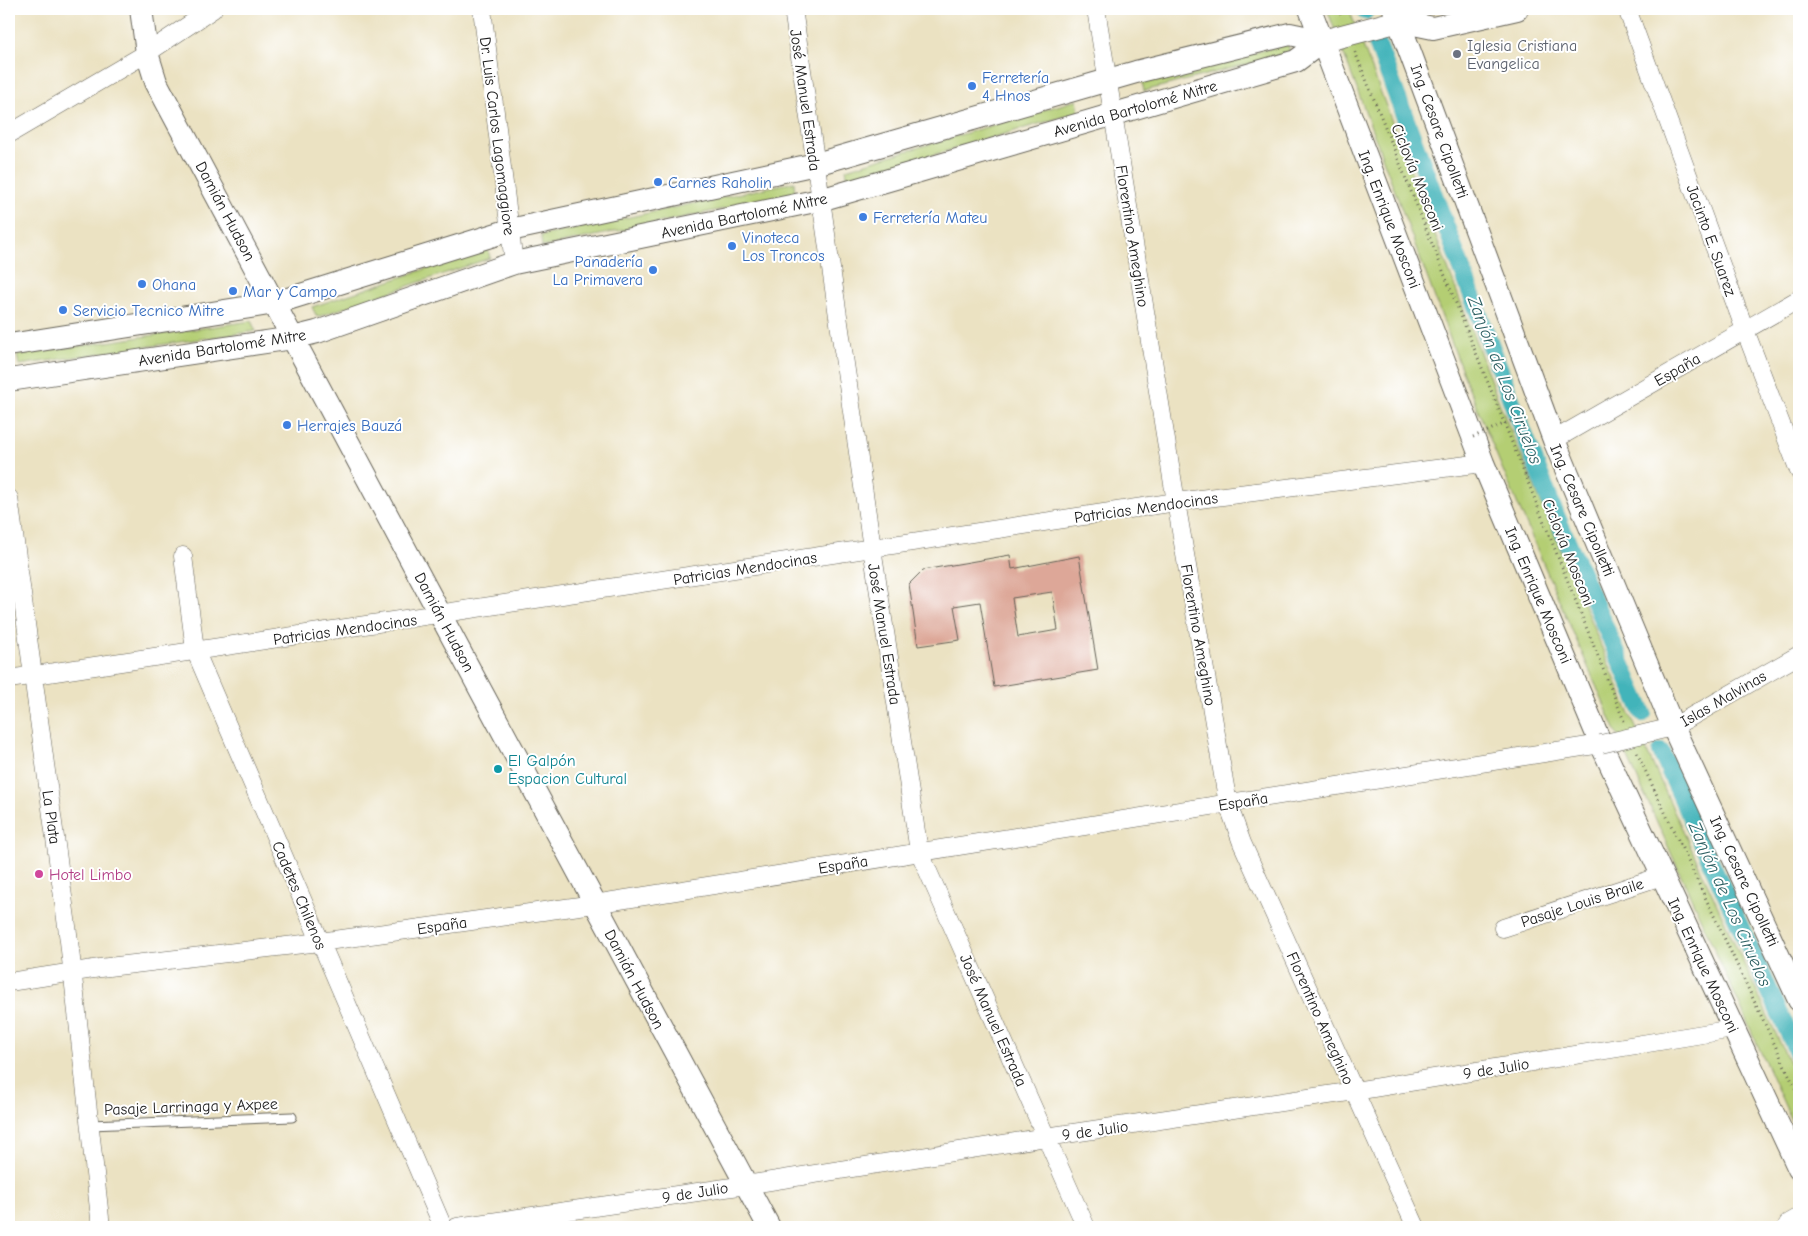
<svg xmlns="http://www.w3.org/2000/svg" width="1808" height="1236" font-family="'Comic Neue',sans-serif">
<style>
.green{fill:#b4ce73;stroke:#687548}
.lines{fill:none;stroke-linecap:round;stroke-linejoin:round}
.canal{stroke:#43b4ba;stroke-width:18}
.building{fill:#dda798;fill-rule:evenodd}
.service-casing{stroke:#646156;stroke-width:11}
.minor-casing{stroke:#646156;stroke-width:19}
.tertiary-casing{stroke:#646156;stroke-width:24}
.primary-casing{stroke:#646156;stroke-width:29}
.path{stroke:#646156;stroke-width:3;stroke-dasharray:1 4;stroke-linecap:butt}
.service{stroke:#fff;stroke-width:9}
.minor{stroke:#fff;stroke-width:18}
.tertiary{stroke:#fff;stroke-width:22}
.primary{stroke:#fff;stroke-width:28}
.minor-bridge-casing{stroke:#646156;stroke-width:19;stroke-linecap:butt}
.path-bridge{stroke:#646156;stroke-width:3;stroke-dasharray:1 4;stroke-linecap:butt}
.minor-bridge{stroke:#fff;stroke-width:18}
.worship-dot{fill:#6b7280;stroke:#fff;stroke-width:2}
.shop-dot{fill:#3f7fe0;stroke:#fff;stroke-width:2}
.culture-dot{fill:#0f9aa8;stroke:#fff;stroke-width:2}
.hotel-dot{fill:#d1479c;stroke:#fff;stroke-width:2}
.labels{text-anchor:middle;stroke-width:4;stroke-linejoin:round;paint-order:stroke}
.worship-label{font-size:16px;fill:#5b616d;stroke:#fff;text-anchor:start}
.shop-label{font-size:16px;fill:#366cbe;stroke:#fff;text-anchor:start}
.street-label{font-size:16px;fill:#1c1c1c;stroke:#fff}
.culture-label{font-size:16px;fill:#0d838f;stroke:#fff;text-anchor:start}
.hotel-label{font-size:16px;fill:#b23c85;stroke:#fff;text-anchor:start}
.water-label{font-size:18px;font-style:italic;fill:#2e6063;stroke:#fff}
</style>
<rect width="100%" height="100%" fill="#fff"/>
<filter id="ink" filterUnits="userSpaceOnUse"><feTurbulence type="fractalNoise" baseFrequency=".02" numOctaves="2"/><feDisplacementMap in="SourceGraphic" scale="10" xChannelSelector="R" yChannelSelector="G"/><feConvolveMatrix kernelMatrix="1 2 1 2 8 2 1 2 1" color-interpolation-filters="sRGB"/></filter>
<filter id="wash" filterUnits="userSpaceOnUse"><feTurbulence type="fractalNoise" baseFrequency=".0096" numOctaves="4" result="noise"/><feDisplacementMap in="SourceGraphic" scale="20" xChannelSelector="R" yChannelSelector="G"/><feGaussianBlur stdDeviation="1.12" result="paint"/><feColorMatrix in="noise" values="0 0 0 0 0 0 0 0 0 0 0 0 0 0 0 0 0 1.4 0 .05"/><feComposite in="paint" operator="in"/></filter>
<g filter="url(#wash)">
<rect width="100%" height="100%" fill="#ebe2c2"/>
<path class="green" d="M 1327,9 L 1349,9 L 1502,410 L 1628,710 L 1799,1084 L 1799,1137 L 1607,711 L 1502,468 L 1464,376 Z
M 1288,44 L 1290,53 L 1144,91 L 1142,81 Z
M 1077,100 L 1079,112 L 848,180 L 846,169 Z
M 794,182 L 795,194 L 542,247 L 541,236 Z
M 488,248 L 490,258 L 317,317 L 312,307 Z
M 251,321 L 256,331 L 19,365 L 17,355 Z"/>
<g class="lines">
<path class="canal" d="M 1364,9 L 1365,11
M 1377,43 L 1518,418 L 1552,506 L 1643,713
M 1661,752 L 1799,1056"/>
</g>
<g id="blocks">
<path class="building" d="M 1010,555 L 1012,569 L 1079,556 L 1098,670 L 994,687 L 980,602 L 954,606 L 960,640 L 918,646 L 909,584 L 923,570 ZM 1052,592 L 1058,630 L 1018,637 L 1012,598 Z"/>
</g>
</g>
<g filter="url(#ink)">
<use href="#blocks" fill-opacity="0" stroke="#646156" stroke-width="1"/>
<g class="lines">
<defs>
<path id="service" d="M 90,1125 L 292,1117"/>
<path id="minor" d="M 482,9 L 514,263
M 793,9 L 872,548 L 919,851 L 1086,1227
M 1096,9 L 1176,502 L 1228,804 L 1242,843 L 1416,1227
M 1627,9 L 1745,330 L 1799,471
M 9,134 L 147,53 L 213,9
M 1554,440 L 1799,299
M 9,498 L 69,941 L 101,1227
M 183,556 L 195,650 L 443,1227
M 9,679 L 1176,502 L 1483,463
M 1652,732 L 1673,727 L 1799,655
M 1503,928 L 1662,876
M 9,982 L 100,968 L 320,942 L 594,904 L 1601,744
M 457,1227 L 746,1185 L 1046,1137 L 1355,1091 L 1733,1029"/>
<path id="tertiary" d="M 141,9 L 147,53 L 156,82 C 361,463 562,847 769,1227
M 1310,9 L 1483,463 L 1601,744 L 1799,1169
M 1394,9 L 1554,440 L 1673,727 L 1799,1000
M 1399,21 L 1433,28 L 1517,9
M 9,345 L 275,303 L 510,230 L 816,164 L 1136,72 L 1290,34 L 1323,41
M 9,380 L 293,338 L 317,332 L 514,263 L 820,200 L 1296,61 L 1323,41 L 1399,21 L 1415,9"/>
<path id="primary" d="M 1792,1227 L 1799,1223"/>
</defs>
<use href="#service" class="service-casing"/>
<use href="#minor" class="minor-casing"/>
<use href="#tertiary" class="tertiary-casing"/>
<use href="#primary" class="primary-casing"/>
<path class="path" d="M 1339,9 L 1342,18
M 1355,52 L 1624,721
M 1518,418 L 1526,415
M 1637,753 L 1799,1096"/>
<use href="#service" class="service"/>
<use href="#minor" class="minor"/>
<use href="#tertiary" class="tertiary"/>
<use href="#primary" class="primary"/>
<defs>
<path id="minor-bridge" d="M 1601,744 L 1652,732"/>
</defs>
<use href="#minor-bridge" class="minor-bridge-casing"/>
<path class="path-bridge" d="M 1473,437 L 1518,418"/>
<use href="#minor-bridge" class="minor-bridge"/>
</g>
</g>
<circle class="worship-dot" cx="1457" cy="54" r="5"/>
<g class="shop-dot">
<circle cx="972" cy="86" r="5"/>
<circle cx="658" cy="182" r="5"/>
<circle cx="863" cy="217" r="5"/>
<circle cx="732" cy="246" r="5"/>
<circle cx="653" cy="270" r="5"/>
<circle cx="142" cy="284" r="5"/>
<circle cx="233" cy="291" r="5"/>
<circle cx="63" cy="310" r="5"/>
<circle cx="287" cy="425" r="5"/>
</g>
<circle class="culture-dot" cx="498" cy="769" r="5"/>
<circle class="hotel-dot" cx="39" cy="874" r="5"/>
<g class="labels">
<g class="worship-label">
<text x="1467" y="51">Iglesia Cristiana<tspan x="1467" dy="18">Evangelica</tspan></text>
</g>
<g class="shop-label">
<text x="982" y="83">Ferretería<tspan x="982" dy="18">4 Hnos</tspan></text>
<text x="668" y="188">Carnes Raholin</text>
<text x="873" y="223">Ferretería Mateu</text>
<text x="742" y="243">Vinoteca<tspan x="742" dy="18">Los Troncos</tspan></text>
<text x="643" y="267" text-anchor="end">Panadería<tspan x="643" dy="18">La Primavera</tspan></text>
<text x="152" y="290">Ohana</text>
<text x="243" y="297">Mar y Campo</text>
<text x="73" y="316">Servicio Tecnico Mitre</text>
<text x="297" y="431">Herrajes Bauzá</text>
</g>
<g class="street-label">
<text transform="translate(806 100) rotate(82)" y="6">José Manuel Estrada</text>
<text transform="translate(1135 108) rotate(-16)" y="6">Avenida Bartolomé Mitre</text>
<text transform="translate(1440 131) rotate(70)" y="6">Ing. Cesare Cipolletti</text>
<text transform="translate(498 136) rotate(83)" y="6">Dr. Luis Carlos Lagomaggiore</text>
<text transform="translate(1418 177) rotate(68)" y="6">Ciclovía Mosconi</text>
<text transform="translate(226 211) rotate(62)" y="6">Damián Hudson</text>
<text transform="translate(744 215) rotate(-12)" y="6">Avenida Bartolomé Mitre</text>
<text transform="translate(1390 219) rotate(69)" y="6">Ing. Enrique Mosconi</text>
<text transform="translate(1133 236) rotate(81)" y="6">Florentino Ameghino</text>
<text transform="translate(1712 240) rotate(70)" y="6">Jacinto E. Suarez</text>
<text transform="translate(222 347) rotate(-9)" y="6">Avenida Bartolomé Mitre</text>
<text transform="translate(1677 369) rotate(-30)" y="6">España</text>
<text transform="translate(1146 507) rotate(-8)" y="6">Patricias Mendocinas</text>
<text transform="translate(1583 510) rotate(67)" y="6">Ing. Cesare Cipolletti</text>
<text transform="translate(1569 552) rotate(68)" y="6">Ciclovía Mosconi</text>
<text transform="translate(745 568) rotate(-9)" y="6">Patricias Mendocinas</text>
<text transform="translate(1539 595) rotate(67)" y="6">Ing. Enrique Mosconi</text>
<text transform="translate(445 622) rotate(62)" y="6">Damián Hudson</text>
<text transform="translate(345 629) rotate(-8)" y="6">Patricias Mendocinas</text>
<text transform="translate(885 634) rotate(81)" y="6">José Manuel Estrada</text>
<text transform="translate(1199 635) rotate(80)" y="6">Florentino Ameghino</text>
<text transform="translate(1723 698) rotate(-30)" y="6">Islas Malvinas</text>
<text transform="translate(1243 801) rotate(-9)" y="6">España</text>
<text transform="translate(52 817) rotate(82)" y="6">La Plata</text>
<text transform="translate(843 864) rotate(-9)" y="6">España</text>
<text transform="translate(1745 881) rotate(65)" y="6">Ing. Cesare Cipolletti</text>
<text transform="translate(300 895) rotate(67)" y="6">Cadetes Chilenos</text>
<text transform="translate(1582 902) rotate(-18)" y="6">Pasaje Louis Braile</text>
<text transform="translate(442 925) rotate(-8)" y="6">España</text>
<text transform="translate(1704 965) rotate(65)" y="6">Ing. Enrique Mosconi</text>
<text transform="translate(635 979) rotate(62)" y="6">Damián Hudson</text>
<text transform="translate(1321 1018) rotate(66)" y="6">Florentino Ameghino</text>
<text transform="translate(994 1020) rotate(66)" y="6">José Manuel Estrada</text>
<text transform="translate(1496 1068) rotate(-9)" y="6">9 de Julio</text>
<text transform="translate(191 1106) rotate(-2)" y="6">Pasaje Larrinaga y Axpee</text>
<text transform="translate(1095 1130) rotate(-8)" y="6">9 de Julio</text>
<text transform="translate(695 1192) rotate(-9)" y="6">9 de Julio</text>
</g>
<g class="culture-label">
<text x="508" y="766">El Galpón<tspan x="508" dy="18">Espacion Cultural</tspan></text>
</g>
<g class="hotel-label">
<text x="49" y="880">Hotel Limbo</text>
</g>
<g class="water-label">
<text transform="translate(1505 380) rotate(69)" y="6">Zanjón de Los Ciruelos</text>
<text transform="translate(1730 904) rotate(66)" y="6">Zanjón de Los Ciruelos</text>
</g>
</g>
<rect width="1808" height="1236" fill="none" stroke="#fff" stroke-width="30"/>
</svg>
